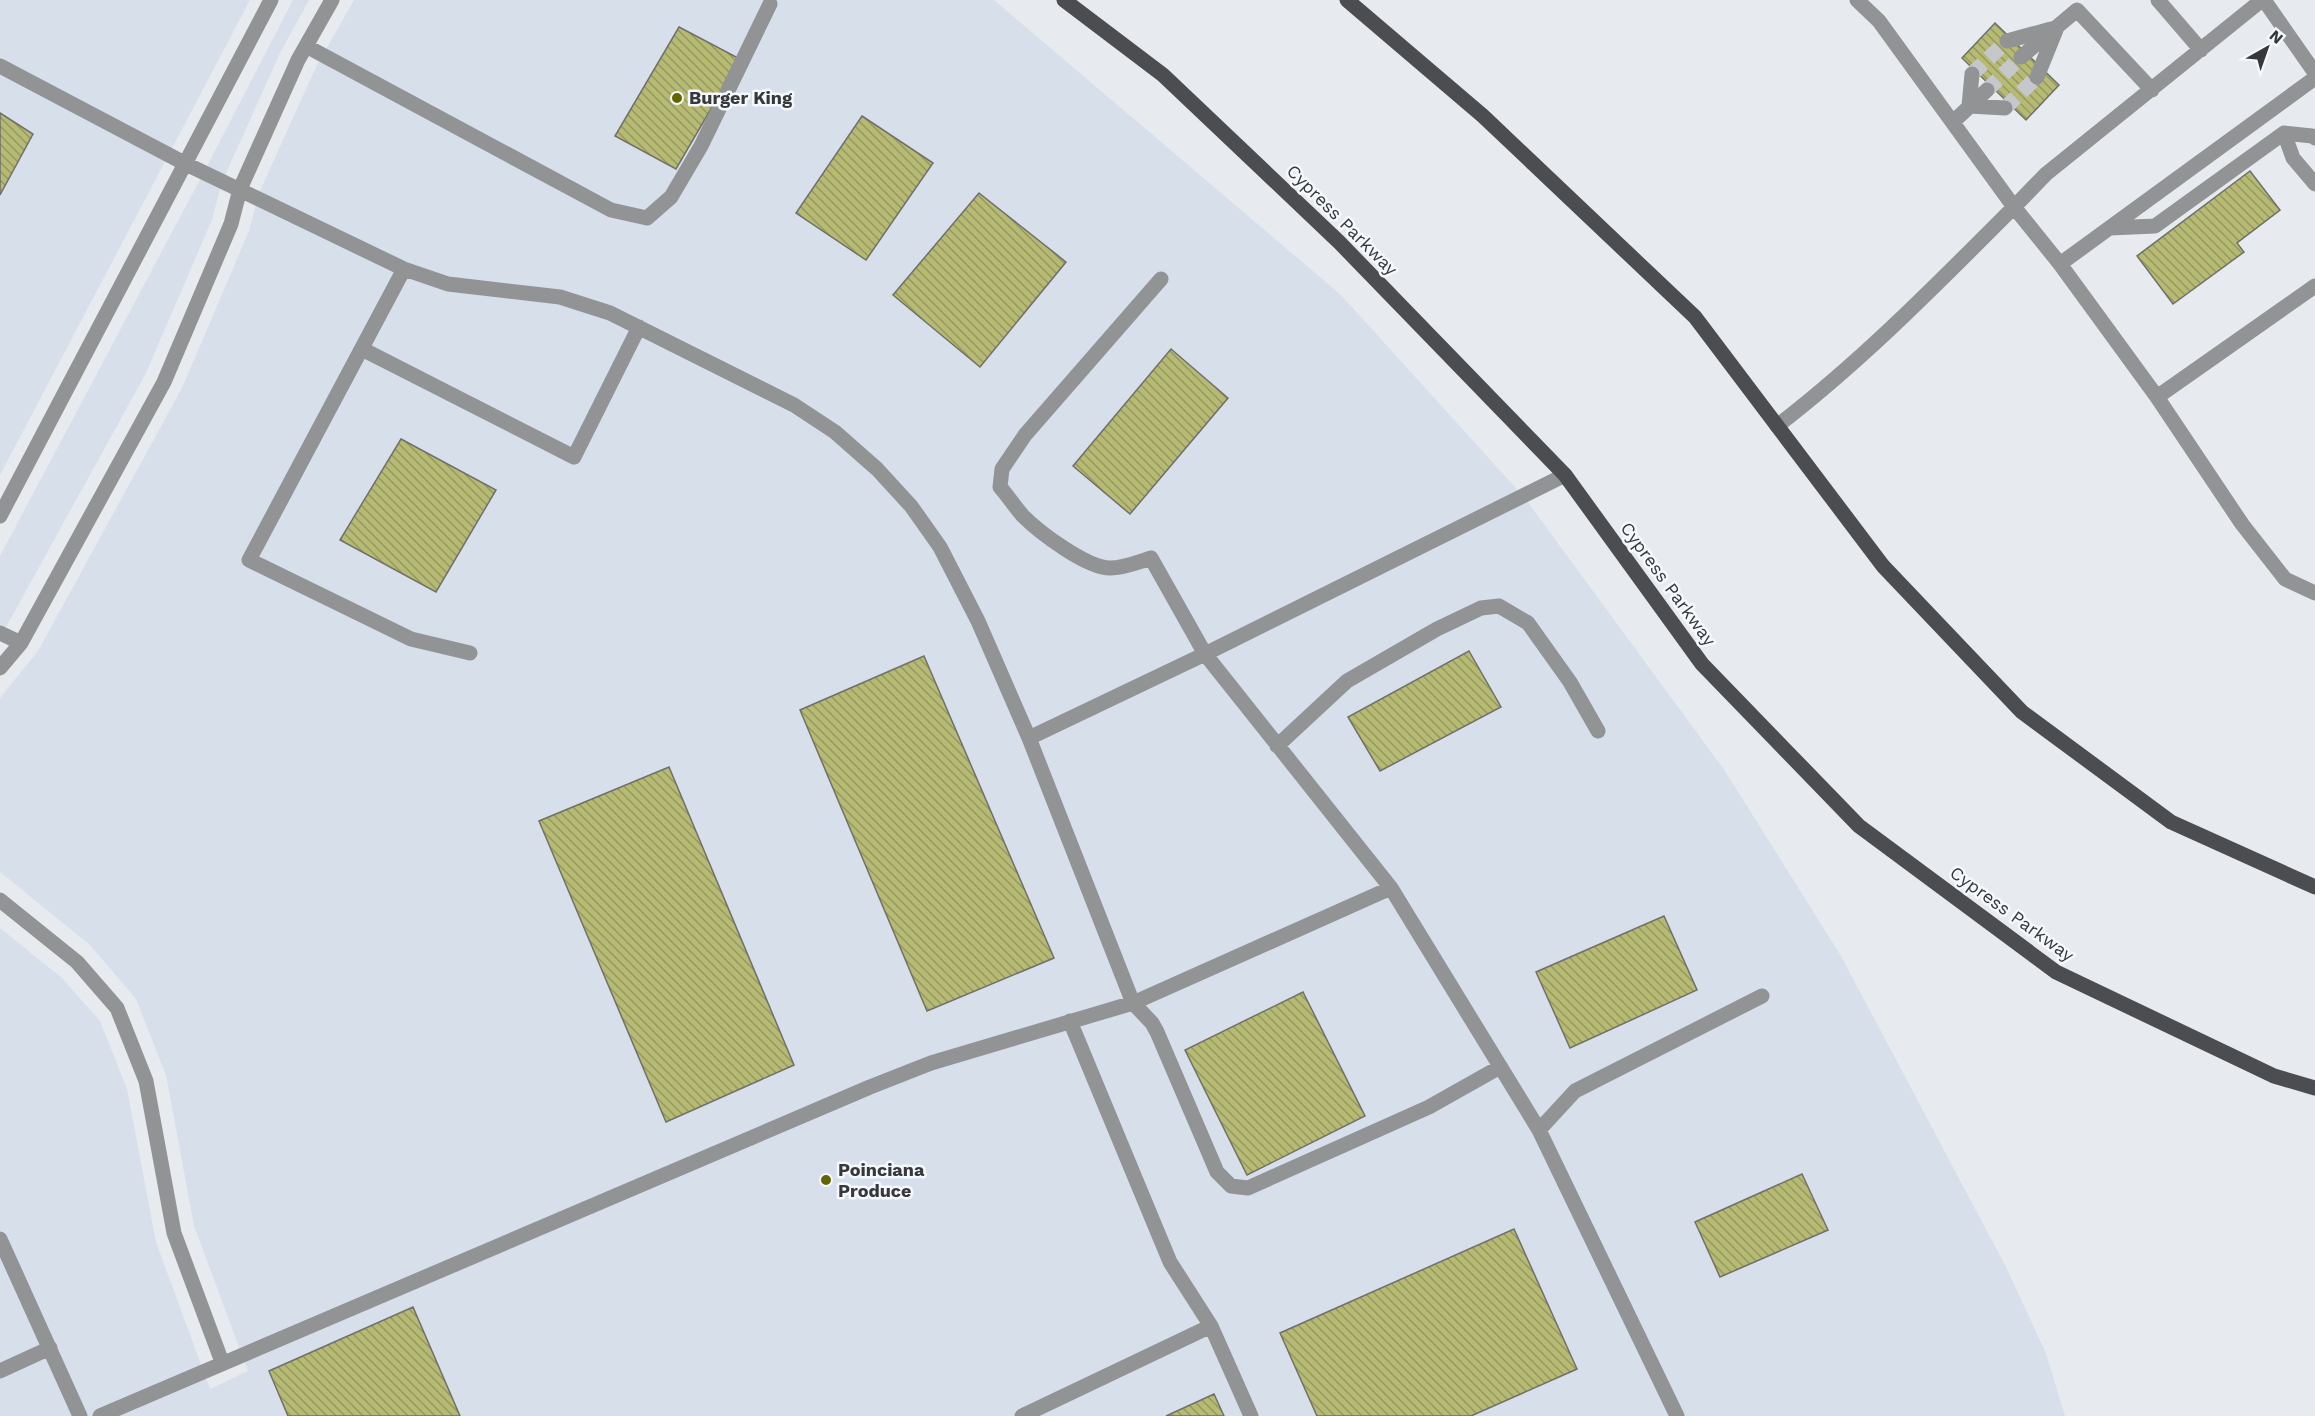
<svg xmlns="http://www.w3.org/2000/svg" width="2315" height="1416" font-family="'Work Sans',sans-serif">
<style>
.built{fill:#d7dfea}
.building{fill:url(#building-back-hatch);stroke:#70706b;stroke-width:1.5}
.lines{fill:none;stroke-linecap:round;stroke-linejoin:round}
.minor-tunnel{stroke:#c4c7cc;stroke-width:15;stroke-dasharray:15 8;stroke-linecap:butt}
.minor{stroke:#929395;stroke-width:15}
.major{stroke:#4b4d51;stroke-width:15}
.poi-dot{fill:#636500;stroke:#f5f8fd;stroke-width:2}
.labels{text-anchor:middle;stroke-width:5;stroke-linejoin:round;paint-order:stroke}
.poi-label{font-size:18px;font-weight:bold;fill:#37383a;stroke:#f5f8fd;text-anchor:start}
.street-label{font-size:18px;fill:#37383a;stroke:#f5f8fd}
</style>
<defs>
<pattern id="building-back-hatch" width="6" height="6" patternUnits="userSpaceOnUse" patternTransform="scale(1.5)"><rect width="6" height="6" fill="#b6ba72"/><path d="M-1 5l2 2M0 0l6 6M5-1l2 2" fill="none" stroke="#95985f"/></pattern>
</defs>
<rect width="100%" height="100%" fill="#e7ebf0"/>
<path class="built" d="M 0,0 L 250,0 L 0,475 Z
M 293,0 L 309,0 L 280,53 L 222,182 L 212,220 L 145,375 L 0,638 L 0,556 L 204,172 Z
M 354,0 L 994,0 L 1341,295 L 1524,497 L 1725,771 L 1841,956 L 2006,1267 L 2045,1351 L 2065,1416 L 0,1416 L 0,928 L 62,978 L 100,1021 L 127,1089 L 156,1242 L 210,1389 L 248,1371 L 194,1226 L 166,1075 L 136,999 L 90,945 L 0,872 L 0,698 L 38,651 L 182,388 L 249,231 L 259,193 L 316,67 Z"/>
<path class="building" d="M 1995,23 L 2059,85 L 2026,120 L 1962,58 Z
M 679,27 L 740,59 L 676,169 L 615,136 Z
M 0,113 L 33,134 L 0,195 Z
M 862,116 L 933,163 L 866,260 L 796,213 Z
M 2250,171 L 2280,210 L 2237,243 L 2244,252 L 2173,304 L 2137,256 Z
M 979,193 L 1066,262 L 980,367 L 893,295 Z
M 1171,349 L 1228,398 L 1130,514 L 1073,466 Z
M 401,439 L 496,490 L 436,592 L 340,540 Z
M 1469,651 L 1501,707 L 1380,771 L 1348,717 Z
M 924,656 L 1054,958 L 927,1011 L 800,710 Z
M 669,767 L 794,1065 L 666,1122 L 539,821 Z
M 1664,916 L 1697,990 L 1570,1048 L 1536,972 Z
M 1303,992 L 1365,1116 L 1247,1175 L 1185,1050 Z
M 1802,1174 L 1828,1230 L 1720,1277 L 1695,1222 Z
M 1514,1229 L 1577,1369 L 1471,1416 L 1317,1416 L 1280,1333 Z
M 413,1307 L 460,1416 L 288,1416 L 269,1371 Z
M 1214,1394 L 1224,1416 L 1166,1416 Z"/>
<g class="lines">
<path class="minor-tunnel" d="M 1972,74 L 2007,41
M 1987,90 L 2021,57
M 2005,108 L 2037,77"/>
<path class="minor" d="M 1857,0 L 1879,21 L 2014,207 L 2046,174 L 2262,0
M 2158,0 L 2201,50
M 2264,0 L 2315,73
M 2007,41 L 2051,29
M 306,46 L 611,210 L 647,218 L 671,197 L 701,146 L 770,4
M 2021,57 L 2077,10 L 2152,90
M 0,66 L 186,164 L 404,269 L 448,284 L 560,297 L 610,313 L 794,405 L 835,432 L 877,469 L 911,506 L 940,547 L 978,621 L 1029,738 L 1133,1003 L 1152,1023 L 1157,1032 L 1217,1172 L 1231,1186 L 1248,1188 L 1429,1107 L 1500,1067
M 2037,77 L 2056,30
M 1969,106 L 2005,108
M 1969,106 L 1972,74
M 1953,122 L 1987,90
M 2284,133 L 2293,158 L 2315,184
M 2110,228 L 2155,226 L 2284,133 L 2312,136 L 2315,138
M 2060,264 L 2315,78
M 404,269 L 249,560 L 411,639 L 470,653
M 1161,279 L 1025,435 L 1002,469 L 1000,487 C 1008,496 1015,507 1023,516 C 1040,533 1087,568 1110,568 C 1124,568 1138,562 1151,558 L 1205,654 L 1391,888
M 362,349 L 574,457 L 639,327
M 2157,397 L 2315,286
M 1777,426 C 1863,360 1938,283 2014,207 L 2060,264 L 2157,397 L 2242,524 L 2285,579 L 2315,593
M 0,516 L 271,0
M 0,633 L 21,643
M 0,668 L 21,643 L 164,382 L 231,224 L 240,189 L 298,60 L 332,0
M 1029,738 L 1205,654 L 1565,475
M 1277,746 L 1347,681 L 1437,629 L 1481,608 L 1499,606 L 1528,623 L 1570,682 L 1598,731
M 0,900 L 77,962 L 117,1008 L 146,1081 L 174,1233 L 222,1362
M 1070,1021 L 1170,1262 L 1211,1326 L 1251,1416
M 1539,1130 L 1575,1091 L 1762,996
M 0,1239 L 80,1416
M 0,1371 L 50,1348
M 100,1416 L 870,1087 L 931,1063 L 1133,1003 L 1391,888 L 1539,1130 L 1677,1416
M 1022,1416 L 1211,1326"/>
<path class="major" d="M 1064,0 L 1163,75 L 1339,242 L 1565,475 L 1702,664 L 1859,826 L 2056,972 L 2274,1076 L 2315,1088
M 1347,0 L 1483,116 L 1695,317 L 1883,566 L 2022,712 L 2171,822 L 2315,887"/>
</g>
<g class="poi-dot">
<circle cx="677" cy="98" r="6"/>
<circle cx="826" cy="1180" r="6"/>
</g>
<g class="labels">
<g class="poi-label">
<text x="689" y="104">Burger King</text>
<text x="838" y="1176">Poinciana<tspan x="838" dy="21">Produce</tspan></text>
</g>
<g class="street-label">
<text transform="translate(1342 220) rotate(45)" y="6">Cypress Parkway</text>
<text transform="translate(1668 584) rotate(54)" y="6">Cypress Parkway</text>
<text transform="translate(2012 914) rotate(36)" y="6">Cypress Parkway</text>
</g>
</g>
<g transform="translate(2267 48) rotate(40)" stroke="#f5f8fd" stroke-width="4.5" paint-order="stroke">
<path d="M0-4.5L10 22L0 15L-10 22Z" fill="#37383a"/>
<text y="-9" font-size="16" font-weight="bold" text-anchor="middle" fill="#37383a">N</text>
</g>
</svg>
